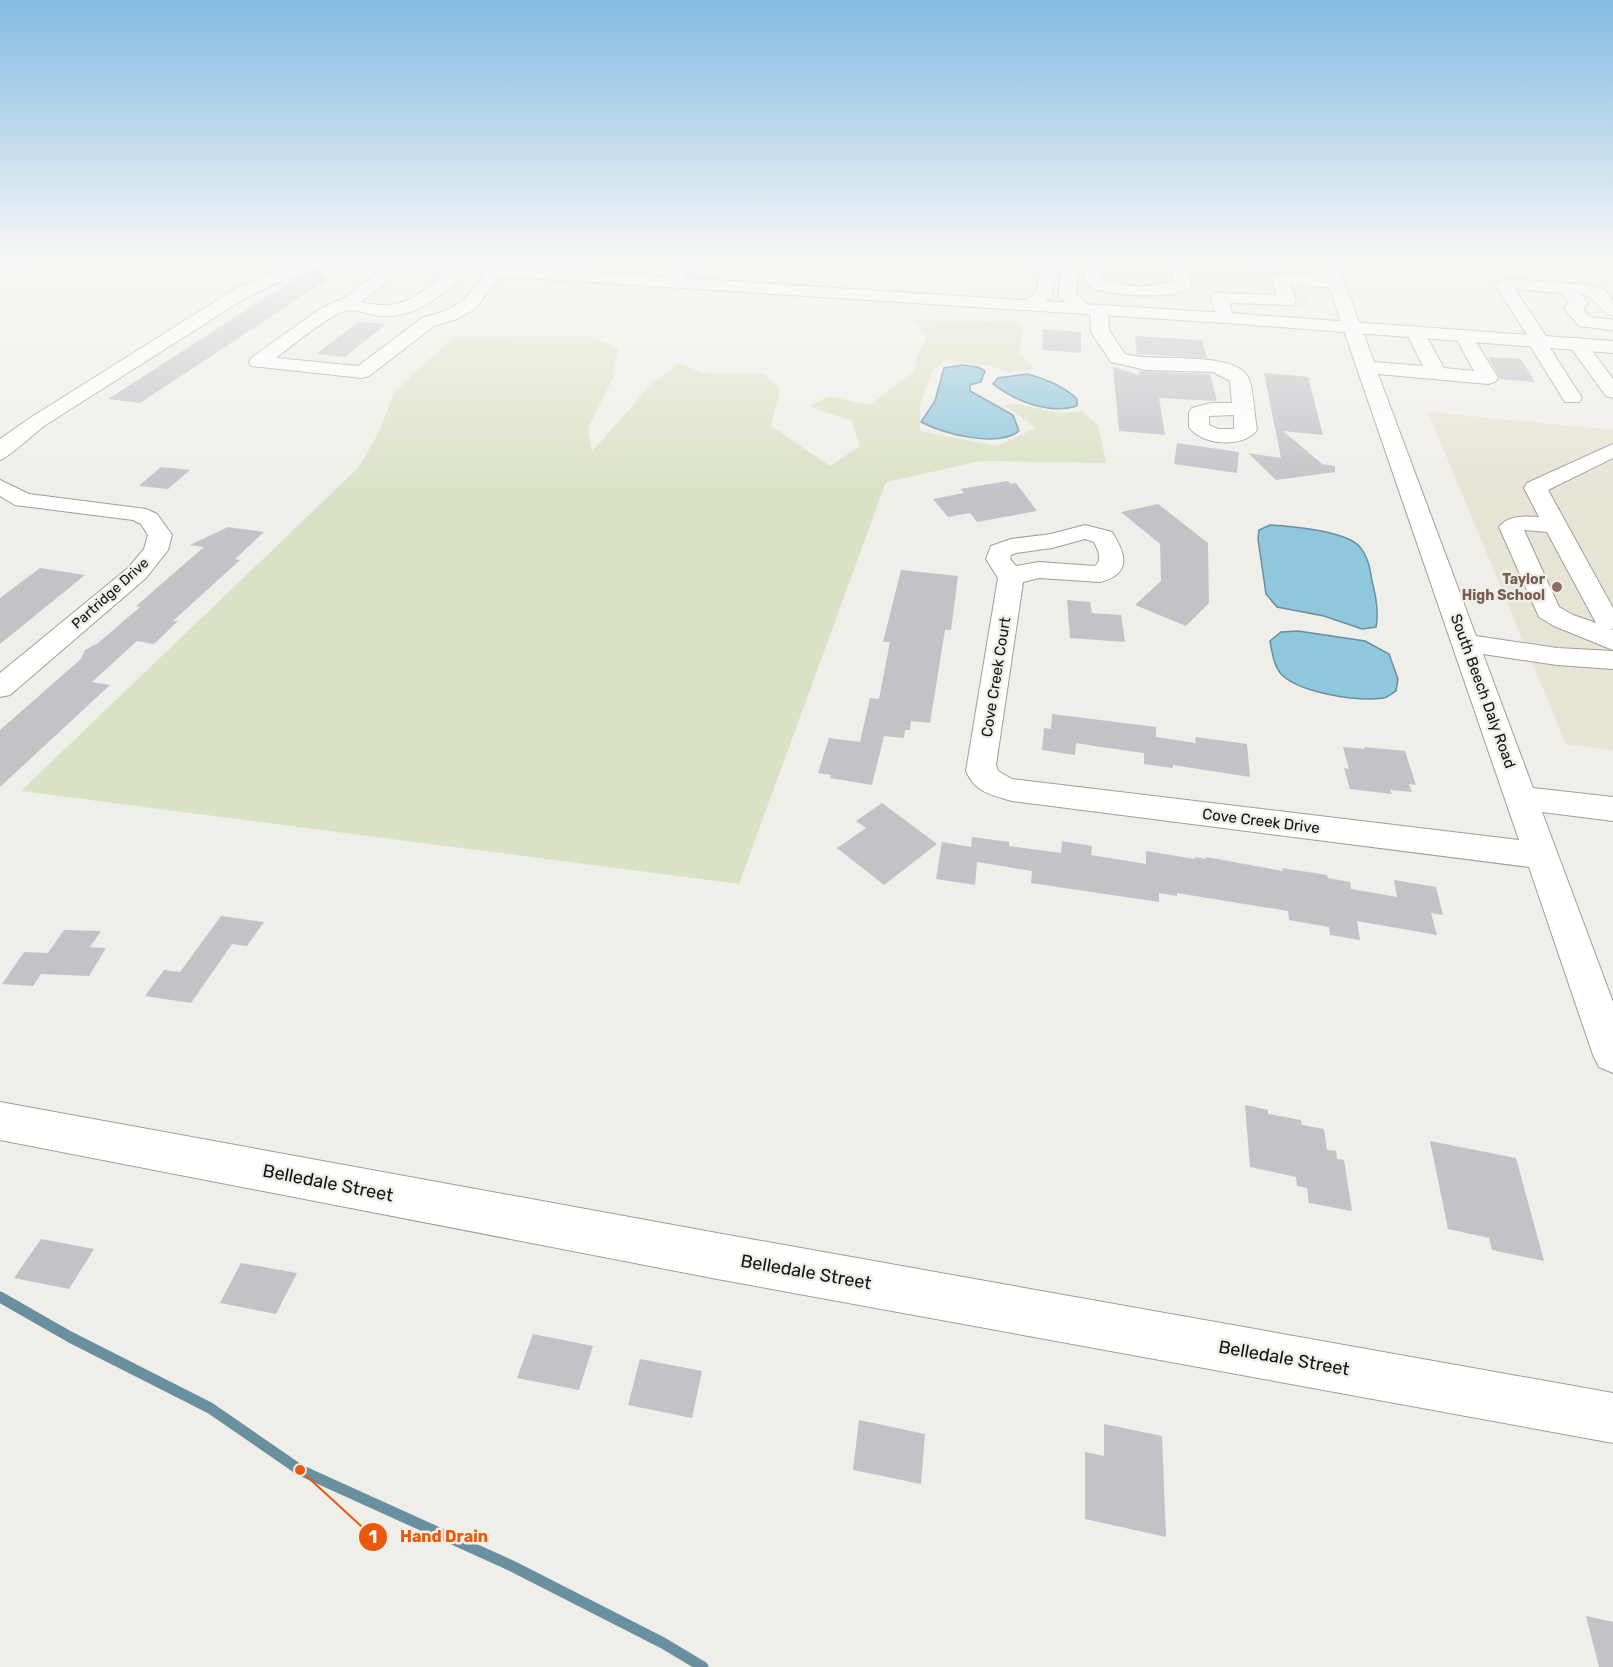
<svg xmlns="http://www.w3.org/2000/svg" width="1613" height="1667" font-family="Rubik,sans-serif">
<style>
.built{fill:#e7e3d5}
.green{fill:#dae2c5}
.water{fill:#8fc7dd;stroke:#69909f;stroke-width:1.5}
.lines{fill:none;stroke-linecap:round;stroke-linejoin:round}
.stream{stroke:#69909f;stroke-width:11}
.building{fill:#c2c2c9}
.minor-casing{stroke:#9f9e98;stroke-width:2}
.major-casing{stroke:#9f9e98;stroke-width:2}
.minor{fill:#fff;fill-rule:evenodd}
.major{fill:#fff;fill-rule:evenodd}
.education-dot{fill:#8d6e63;stroke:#f0eee8;stroke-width:2}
.labels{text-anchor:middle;stroke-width:5;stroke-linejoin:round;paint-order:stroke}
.far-education-label{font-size:14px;font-weight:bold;fill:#785e54;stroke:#f0eee8;text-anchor:end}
.far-street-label{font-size:14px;fill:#11110f;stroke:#f0eee8}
.street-label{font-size:15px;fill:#11110f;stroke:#f0eee8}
.near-street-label{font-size:18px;fill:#11110f;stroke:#f0eee8}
.leader{fill:none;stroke:#e8590c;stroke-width:2}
.callout-dot{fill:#e8590c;stroke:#f0eee8;stroke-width:2}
.mark-label{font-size:18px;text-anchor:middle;font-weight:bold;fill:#fff}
.callout-label{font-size:16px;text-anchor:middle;font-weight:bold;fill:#e8590c;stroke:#f0eee8;stroke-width:5;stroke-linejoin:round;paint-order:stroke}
</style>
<rect width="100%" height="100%" fill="#f0eee8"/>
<path class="built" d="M 1081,260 L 1295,260 L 1310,309 L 1077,295 Z
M 1428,412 L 1613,430 L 1613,750 L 1566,744 Z"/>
<path class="green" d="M 913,320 L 1023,323 L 1019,354 L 1035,369 L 1007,372 L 986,365 L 945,361 L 933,370 L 920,405 L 920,431 L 997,446 L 1036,428 L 1004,405 L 1017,404 L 1059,413 L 1082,411 L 1098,425 L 1106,463 L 981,461 L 886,482 L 739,884 L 21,791 L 358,468 L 379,432 L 394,393 L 453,337 L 589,336 L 619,348 L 612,380 L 588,428 L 592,452 L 649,386 L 679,363 L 702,373 L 764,374 L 780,390 L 771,426 L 830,466 L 860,446 L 852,421 L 809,406 L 829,396 L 869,405 L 914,372 L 917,357 L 927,337 Z"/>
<path class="water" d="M 962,365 L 978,367 L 985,371 L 981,382 L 970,385 L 970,391 L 1013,415 L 1019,431 C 998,448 944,434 921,422 L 935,401 L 944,368 Z
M 1027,374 C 1044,378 1065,387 1077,399 L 1077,406 C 1050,415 1015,401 993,384 L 998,378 Z
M 1270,525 C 1291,526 1345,531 1359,546 C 1368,556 1370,568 1372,581 C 1376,596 1379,612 1376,627 L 1362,629 L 1324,616 L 1277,607 L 1266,594 L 1258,539 L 1259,530 Z
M 1298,631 L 1365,641 L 1389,654 L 1398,679 L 1396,691 C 1392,693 1388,697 1384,698 C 1358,702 1301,693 1282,675 C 1274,667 1272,652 1270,641 L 1281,632 Z"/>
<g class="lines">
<path class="stream" d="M 0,1297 L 70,1337 L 210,1408 L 300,1470 L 512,1566 L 663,1643 L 703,1667"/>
</g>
<path class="building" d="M 321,269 L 328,279 L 140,403 L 108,399 L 302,274 Z
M 358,322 L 386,324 L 345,357 L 316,354 Z
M 1043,329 L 1081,332 L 1081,353 L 1042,350 Z
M 1135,336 L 1202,340 L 1207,358 L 1137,354 Z
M 1488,357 L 1521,359 L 1535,382 L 1500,379 Z
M 1113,367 L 1139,375 L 1139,371 L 1210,374 L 1217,401 L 1159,398 L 1165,435 L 1119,431 Z
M 1264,373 L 1308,377 L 1323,435 L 1283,431 L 1322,464 L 1335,466 L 1335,472 L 1276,480 L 1248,453 L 1281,458 Z
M 1177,443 L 1239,452 L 1237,473 L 1174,464 Z
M 161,467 L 190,470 L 168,489 L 139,486 Z
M 1008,481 L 1011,484 L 1016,483 L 1037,511 L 977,522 L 970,513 L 948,517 L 933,499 L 964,493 L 960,489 Z
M 1158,504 L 1208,543 L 1209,603 L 1186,626 L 1135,605 L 1161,581 L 1160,544 L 1121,512 Z
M 228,527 L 264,532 L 235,559 L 240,560 L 173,621 L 178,621 L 154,644 L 137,641 L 92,682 L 110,685 L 0,787 L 0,730 L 81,659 L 85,650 L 98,643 L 140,607 L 136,606 L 204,547 L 190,545 Z
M 40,568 L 85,575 L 0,644 L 0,598 Z
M 901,570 L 958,576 L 951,630 L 945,630 L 930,723 L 911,721 L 910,730 L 905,730 L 904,738 L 884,736 L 872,785 L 830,778 L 831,775 L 818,773 L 829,738 L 860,742 L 870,698 L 879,699 L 890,642 L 883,642 Z
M 1067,600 L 1090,602 L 1092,613 L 1121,615 L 1125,642 L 1070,638 Z
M 1052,714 L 1156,727 L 1156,737 L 1196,743 L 1195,737 L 1247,744 L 1250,777 L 1173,765 L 1173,768 L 1144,764 L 1144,753 L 1101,747 L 1076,743 L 1075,755 L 1042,750 L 1044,728 L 1051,729 Z
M 1343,747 L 1365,749 L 1364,747 L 1405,751 L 1416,785 L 1409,784 L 1412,792 L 1390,790 L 1392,794 L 1350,789 L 1344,768 L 1349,769 Z
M 882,803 L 937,844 L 884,885 L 837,848 L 866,828 L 856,821 Z
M 972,837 L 1009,842 L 1009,846 L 1061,853 L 1062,841 L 1092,846 L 1091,855 L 1146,864 L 1146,851 L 1195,859 L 1195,857 L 1206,859 L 1206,857 L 1283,871 L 1282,868 L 1327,875 L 1328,878 L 1350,882 L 1351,889 L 1397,897 L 1394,880 L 1436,887 L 1443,915 L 1431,913 L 1437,935 L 1357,921 L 1360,940 L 1330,935 L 1329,927 L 1289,920 L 1288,911 L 1177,893 L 1177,896 L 1159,893 L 1159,902 L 1031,883 L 1032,871 L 977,862 L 975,885 L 936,879 L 942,842 L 971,847 Z
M 221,916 L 264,922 L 247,946 L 232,944 L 191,1003 L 145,996 L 164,970 L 180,972 Z
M 64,930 L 101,931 L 90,947 L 106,948 L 89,976 L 41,974 L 33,986 L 2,984 L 24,952 L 48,953 Z
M 1245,1105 L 1268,1110 L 1268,1114 L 1301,1120 L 1302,1125 L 1324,1129 L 1327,1150 L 1336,1151 L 1337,1159 L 1344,1160 L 1352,1211 L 1309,1203 L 1307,1188 L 1297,1186 L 1296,1177 L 1250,1167 Z
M 1430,1141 L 1516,1158 L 1544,1261 L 1492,1250 L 1489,1238 L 1448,1229 Z
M 41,1239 L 94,1249 L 69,1289 L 14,1278 Z
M 241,1263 L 297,1273 L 276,1314 L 220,1303 Z
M 533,1334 L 593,1346 L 579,1390 L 517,1378 Z
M 640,1359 L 702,1371 L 692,1418 L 628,1405 Z
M 859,1420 L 925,1434 L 921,1484 L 853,1470 Z
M 1104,1424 L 1162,1436 L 1166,1537 L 1085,1519 L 1085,1452 L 1104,1456 Z
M 1586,1616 L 1613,1622 L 1613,1667 L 1599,1667 Z"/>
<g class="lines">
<defs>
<path id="minor" d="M 11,260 L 32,260 L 30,263 L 0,276 L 0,265 Z
M 306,260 L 337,260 L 335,263 L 306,270 L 247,297 L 44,426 C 35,433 8,458 0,460 L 0,439 L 30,418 L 235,289 L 295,263 Z
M 398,260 L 404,262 L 406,265 L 404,268 L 361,302 C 404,313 422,293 452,266 L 464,266 L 466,269 C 447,295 414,319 380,316 C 370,315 359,310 349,310 C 335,310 289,348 276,358 L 358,366 L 422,318 L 445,311 L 463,301 L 491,268 L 503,268 L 505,271 L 475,309 L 457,319 L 434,326 L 369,376 L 362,378 L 251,366 L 249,362 L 251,358 L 320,309 L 346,297 L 392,262 Z
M 561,260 L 578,260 L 562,278 L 550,278 L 548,275 Z
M 682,260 L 698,260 L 678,287 L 666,287 L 664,283 Z
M 1011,260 L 1069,260 L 1068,263 L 1077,273 L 1076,294 L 1092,308 L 1099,305 L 1105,306 L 1108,310 L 1109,330 L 1125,354 C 1151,363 1237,349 1249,379 C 1254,394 1254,414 1257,430 C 1243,449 1201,445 1189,427 L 1189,412 L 1192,408 L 1211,403 L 1232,403 L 1230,381 L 1213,372 L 1146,370 L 1111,362 L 1091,332 L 1090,312 L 1078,313 L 1058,296 L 1061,274 L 1059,272 L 1056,274 L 1051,297 L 1035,310 L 1023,310 L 1020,306 L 1037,291 L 1040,272 L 1044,267 L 1019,265 ZM 1234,415 L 1234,429 L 1218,429 L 1209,425 L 1209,416 Z
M 1086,260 L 1178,261 L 1186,266 L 1191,286 C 1180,301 1095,297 1084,282 ZM 1102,263 L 1171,270 L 1174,282 L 1137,287 L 1101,279 Z
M 1233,260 L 1278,263 L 1286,268 C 1277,278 1248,272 1236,268 Z
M 1320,260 L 1336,260 L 1374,362 L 1423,366 L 1406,332 L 1409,328 L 1421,328 L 1424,332 L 1444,368 L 1474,371 L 1455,336 L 1458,332 L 1470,332 L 1498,378 L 1495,382 L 1488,384 L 1378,374 L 1476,636 L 1557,648 L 1613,651 L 1613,669 L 1557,665 L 1483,654 L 1533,788 L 1613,797 L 1613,821 L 1542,812 L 1613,1002 L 1613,1073 L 1599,1067 L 1593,1055 L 1529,867 L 1012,801 C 991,795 975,792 966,771 L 998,578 L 986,559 L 991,546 L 1011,539 L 1051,534 L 1085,525 L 1112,532 C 1126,554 1132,574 1100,582 L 1039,578 L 1023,582 L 996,765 L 998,771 L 1012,779 L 1519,840 L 1329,287 L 1290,285 L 1296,301 L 1293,305 L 1230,303 L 1233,318 L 1230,322 L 1218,322 L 1211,297 L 1214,293 L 1277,295 L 1272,279 L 1274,275 L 1326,276 ZM 1085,539 L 1094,542 C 1098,550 1103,560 1095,566 L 1039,562 L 1016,566 L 1010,559 L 1011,555 L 1016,553 L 1052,548 Z
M 1510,279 L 1590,285 L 1604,289 L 1613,300 L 1613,316 C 1599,313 1597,296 1581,294 L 1588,303 L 1583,309 L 1590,317 L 1613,320 L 1613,330 L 1579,326 L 1564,308 L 1569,302 L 1561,293 L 1515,289 L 1550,342 L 1548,345 L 1582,398 L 1579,402 L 1565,402 L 1527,341 L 1529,338 L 1496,286 L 1498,282 Z
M 1577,338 L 1584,340 L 1613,379 L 1613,398 L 1606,396 L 1568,344 L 1570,340 Z
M 1613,444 L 1613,458 L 1548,490 L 1613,608 L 1613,629 L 1610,628 L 1613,630 L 1613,650 L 1554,626 L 1539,617 L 1499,527 C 1508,515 1525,516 1539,517 L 1524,488 L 1527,483 ZM 1524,530 L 1547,532 L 1596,623 L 1573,615 L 1559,607 Z
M 0,480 L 29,494 L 146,509 L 157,514 L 172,535 L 168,550 L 146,578 L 10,695 L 0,697 L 0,673 L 128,568 L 144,549 L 148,535 L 141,524 L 133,520 L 15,505 L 0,496 Z
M 0,1102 L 717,1233 L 1613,1393 L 1613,1443 L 717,1279 L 0,1140 Z"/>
<path id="major" d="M 317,260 L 401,260 L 1241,314 L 1613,341 L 1613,353 L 1241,324 L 325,265 Z"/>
</defs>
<use href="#minor" class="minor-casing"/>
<use href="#major" class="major-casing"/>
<use href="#minor" class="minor"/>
<use href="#major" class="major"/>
</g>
<linearGradient id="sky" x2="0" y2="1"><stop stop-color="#84bce4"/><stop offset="0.53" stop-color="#f8f7f5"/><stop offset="1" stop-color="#f8f7f5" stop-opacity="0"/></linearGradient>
<rect width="1613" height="493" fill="url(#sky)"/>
<circle class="education-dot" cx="1557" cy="587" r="6"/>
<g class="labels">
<g class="far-education-label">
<text x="1545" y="584">Taylor<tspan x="1545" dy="16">High School</tspan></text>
</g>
<g class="far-street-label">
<text transform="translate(110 593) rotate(-42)" y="5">Partridge Drive</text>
</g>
<g class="street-label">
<text transform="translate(996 677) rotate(-81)" y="5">Cove Creek Court</text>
<text transform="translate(1483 691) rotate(70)" y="5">South Beech Daly Road</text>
<text transform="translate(1261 821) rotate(7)" y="5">Cove Creek Drive</text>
</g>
<g class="near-street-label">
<text transform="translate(328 1183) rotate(11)" y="6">Belledale Street</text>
<text transform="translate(806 1272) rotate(10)" y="6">Belledale Street</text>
<text transform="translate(1284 1358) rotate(10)" y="6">Belledale Street</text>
</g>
</g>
<path class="leader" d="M300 1470L373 1537"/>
<g class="callout-dot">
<circle cx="300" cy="1470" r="6"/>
<circle cx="373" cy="1537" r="15"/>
</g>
<g class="mark-label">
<text x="373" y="1543">1</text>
</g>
<g class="callout-label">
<text x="444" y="1542">Hand Drain</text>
</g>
</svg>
